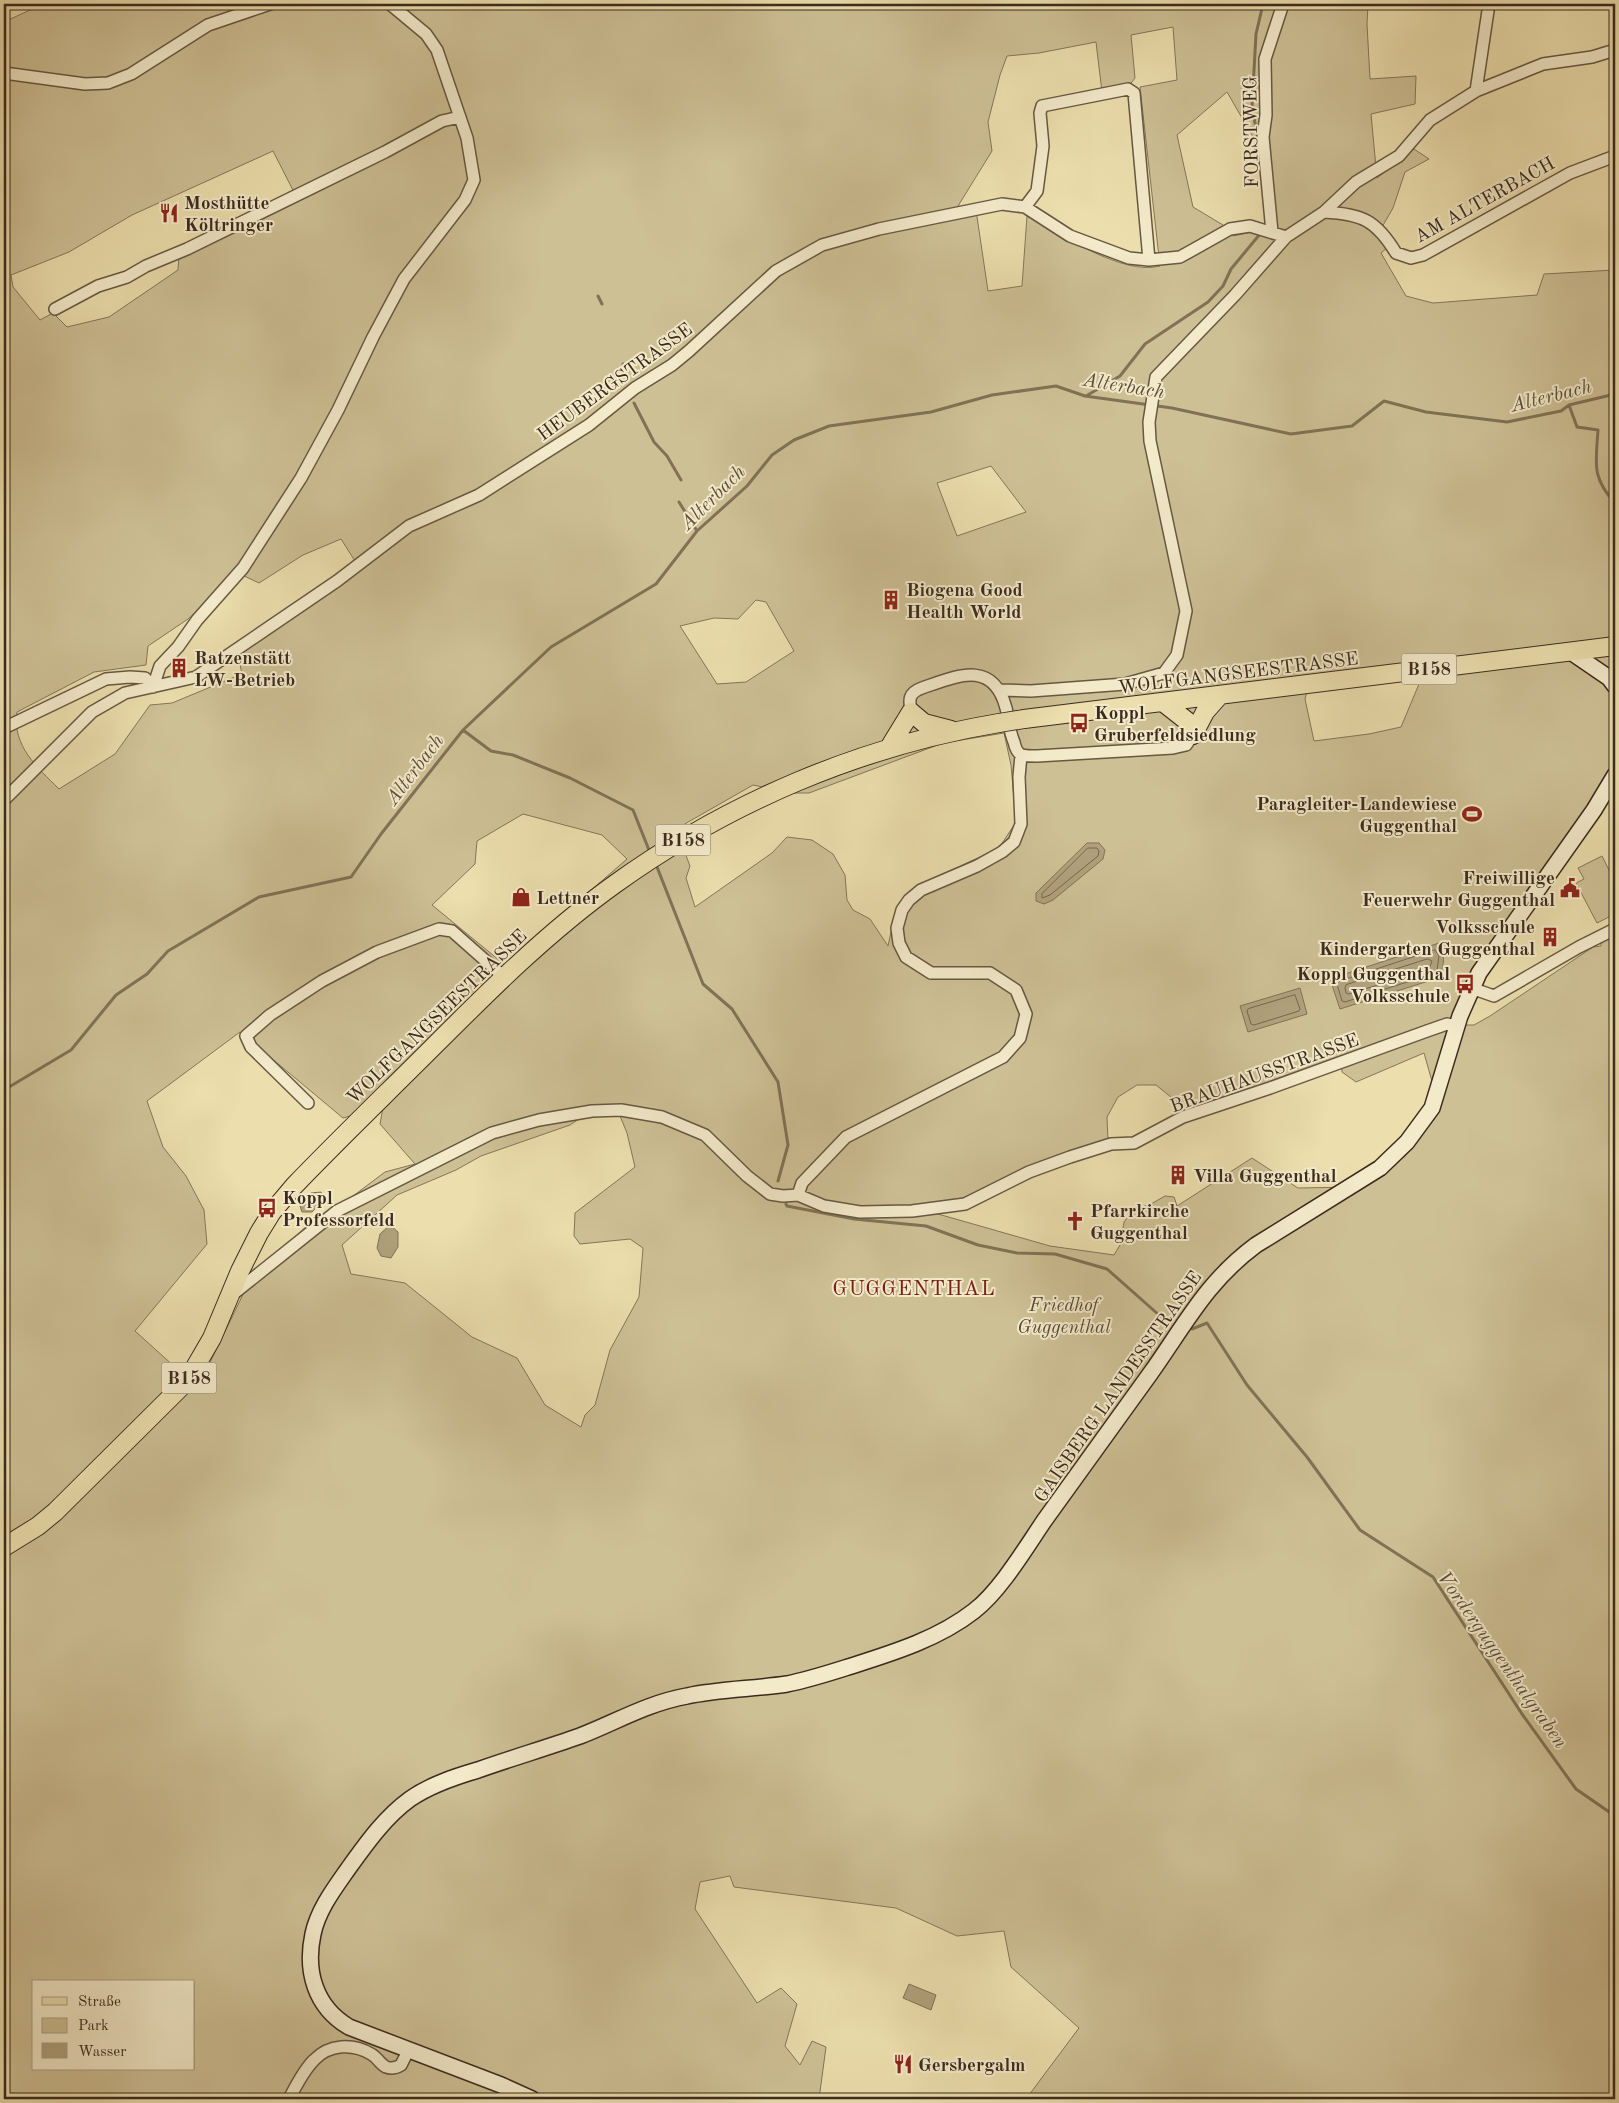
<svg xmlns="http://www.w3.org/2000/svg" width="1619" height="2103" font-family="'Old Standard TT',serif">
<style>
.green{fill:#cec095;stroke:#84765a;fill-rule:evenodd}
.water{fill:#b0a17c;stroke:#817256}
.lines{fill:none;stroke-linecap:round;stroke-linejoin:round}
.shore{stroke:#76664d;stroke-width:1}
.stream{stroke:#817256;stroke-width:3}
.street-casing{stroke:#675842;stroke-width:14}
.secondary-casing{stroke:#3b2b1e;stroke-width:18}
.primary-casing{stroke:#3b2b1e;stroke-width:20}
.street{stroke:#f3eaca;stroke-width:11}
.secondary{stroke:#f3eaca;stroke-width:15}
.primary{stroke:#ecdead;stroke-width:18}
.primary-bridge-casing{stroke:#3b2b1e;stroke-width:20;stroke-linecap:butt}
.primary-bridge{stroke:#ecdead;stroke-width:18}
.labels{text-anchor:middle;stroke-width:4;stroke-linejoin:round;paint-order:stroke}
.shield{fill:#f3eaca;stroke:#726452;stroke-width:1}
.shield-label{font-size:18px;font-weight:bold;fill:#3b2b1e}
.street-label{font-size:19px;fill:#3b2b1e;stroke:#f3eaca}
.poi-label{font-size:19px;font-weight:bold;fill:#3b2b1e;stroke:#f3eaca;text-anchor:start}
.park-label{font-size:19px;font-style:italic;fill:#584936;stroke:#f3eaca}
.water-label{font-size:20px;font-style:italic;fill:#5e4e3a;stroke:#f3eaca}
.quarter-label{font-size:21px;letter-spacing:1px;fill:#7a1f14;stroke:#f3eaca}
</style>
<rect width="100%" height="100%" fill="#ecdead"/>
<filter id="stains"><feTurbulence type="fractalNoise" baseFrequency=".004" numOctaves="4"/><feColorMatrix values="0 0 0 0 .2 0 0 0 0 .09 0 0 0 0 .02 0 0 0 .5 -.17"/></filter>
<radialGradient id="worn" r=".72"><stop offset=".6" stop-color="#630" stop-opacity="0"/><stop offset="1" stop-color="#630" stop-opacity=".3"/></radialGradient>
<path class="green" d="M 43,4 L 1368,4 L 1367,24 L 1370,79 L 1416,76 L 1415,104 L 1371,114 L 1377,178 L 1414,149 L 1429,159 L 1405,172 L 1393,208 L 1378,234 L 1387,248 L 1381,253 L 1406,296 L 1433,303 L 1537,295 L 1544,274 L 1615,270 L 1615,781 L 1484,980 L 1463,1025 L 1474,1025 L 1490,1016 L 1593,947 L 1601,946 L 1601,935 L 1615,928 L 1615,2099 L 1026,2099 L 1079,2028 L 1011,1967 L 1004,1931 L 957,1936 L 896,1908 L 734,1887 L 730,1876 L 700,1882 L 695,1909 L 757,2003 L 781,1988 L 797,2004 L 785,2046 L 800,2065 L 812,2041 L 826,2047 L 819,2099 L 4,2099 L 4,22 ZM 1173,27 L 1177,80 L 1140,87 L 1160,266 C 1123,276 1060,234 1027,216 L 1022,286 L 988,291 L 976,210 L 958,206 L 992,151 L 988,122 L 1000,75 L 1007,56 L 1039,53 L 1096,42 L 1102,92 L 1128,87 L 1135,78 L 1131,35 ZM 1227,92 L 1256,142 L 1269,155 L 1276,227 L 1233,236 L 1223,225 L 1193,207 L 1177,135 ZM 273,151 L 297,198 L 179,255 L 178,270 L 109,317 L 67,327 L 53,313 L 40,320 L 13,287 L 11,275 L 69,252 L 132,215 ZM 991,466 L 1026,512 L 957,536 L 937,483 ZM 341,539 L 360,569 L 238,655 L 242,674 L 172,703 L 150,705 L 115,754 L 59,789 C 37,767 12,746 17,712 L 94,672 L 146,665 L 148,646 L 188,619 L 240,574 L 259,583 L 303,555 ZM 756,600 L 766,602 L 794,651 L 746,682 L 717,684 L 680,626 L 714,618 L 738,619 ZM 1375,668 L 1419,684 L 1401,727 L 1369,734 L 1314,741 L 1305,699 L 1311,676 ZM 1004,733 L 1011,765 L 1016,822 L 999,848 L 924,883 L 896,909 L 888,946 L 870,919 L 853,910 L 847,900 L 845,875 L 833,854 L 812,840 L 787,837 L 772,853 L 695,907 L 686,878 L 690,866 L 676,829 L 753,785 L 791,793 L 809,793 L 943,743 ZM 523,814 L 602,835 L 627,859 L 505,965 L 432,905 L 475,864 L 477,841 ZM 240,1032 L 343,1118 L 383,1107 L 380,1124 L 415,1164 L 385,1172 L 317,1223 L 313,1220 L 250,1280 L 199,1385 L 186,1377 L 135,1331 L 207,1244 L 204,1210 L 186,1176 L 163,1147 L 147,1101 ZM 1424,1053 L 1439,1106 L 1405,1156 L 1355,1187 L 1298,1188 L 1252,1158 L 1177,1206 L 1174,1197 L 1165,1196 L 1151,1204 L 1133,1210 L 1124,1222 L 1120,1245 L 1114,1255 L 1050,1246 L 931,1212 L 1108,1141 L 1107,1117 L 1118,1097 L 1137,1085 L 1156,1085 L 1188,1111 L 1341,1060 L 1342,1072 L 1356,1082 ZM 618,1111 L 627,1133 L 635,1167 L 575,1213 L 574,1236 L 580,1244 L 630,1239 L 643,1248 L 639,1297 L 610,1350 L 595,1405 L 585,1415 L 581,1427 L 545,1405 L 517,1358 L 472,1337 L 405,1283 L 351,1274 L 342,1245 L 397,1195 L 456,1170 L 481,1156 L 570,1125 L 585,1115 ZM 34,1982 L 194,1982 L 194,2069 L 34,2069 Z
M 1602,856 L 1615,882 L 1615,914 L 1597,923 L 1576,883 L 1584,879 L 1578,868 Z"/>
<path class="water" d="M 1087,843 L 1099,843 L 1105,850 L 1103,859 L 1053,900 L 1044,904 L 1036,901 L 1036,893 Z
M 1439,943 C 1445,956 1446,969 1435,979 L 1340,1009 L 1330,979 Z
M 1300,988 L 1307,1014 L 1248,1032 L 1240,1006 Z
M 321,1192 L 324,1199 L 312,1212 L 302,1212 L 300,1206 L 311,1193 Z
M 390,1225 L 398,1232 L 398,1247 L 391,1258 L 381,1256 L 377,1248 L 380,1234 Z
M 909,1984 L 936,1995 L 931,2010 L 903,1998 Z"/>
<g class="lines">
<path class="shore" d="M 1088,848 L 1097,848 L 1099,851 L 1098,856 L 1050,895 L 1042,898 L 1042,894 Z
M 1435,950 L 1439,956 L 1437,970 L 1432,974 L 1345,1002 L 1342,1001 L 1337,984 L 1338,982 Z
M 1428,959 L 1432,961 L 1429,969 L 1349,994 L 1346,993 L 1345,988 L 1346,985 Z
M 1295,995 L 1300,1009 L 1299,1011 L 1254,1025 L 1251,1024 L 1247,1011 L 1248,1009 Z"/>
<path class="stream" d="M 1258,139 L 1252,107 L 1256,34 L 1263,4
M 598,296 L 602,304
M 623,364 L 625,375
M 1086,396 L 1120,376 L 1145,344 L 1208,302 L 1223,286 L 1231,269 L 1260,234
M 634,403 L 654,442 L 667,456 L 681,480
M 1569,405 L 1577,427 L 1598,430 C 1596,463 1591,477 1615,503
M 679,502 L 697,531
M 1615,575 L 1613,576 L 1615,582
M 463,730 L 491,751 L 513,755 L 570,778 L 633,810 L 649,850
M 657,867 L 703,984 L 732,1009 L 778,1082 L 788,1145 L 778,1181
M 4,1090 L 71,1050 L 116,995 L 147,974 L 168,951 L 259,897 L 351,877 L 381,834 L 463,730 L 551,647 L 656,584 L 697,531 L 747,486 L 772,455 L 794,440 L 829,426 L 931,412 L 992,395 L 1056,386 L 1085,396 L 1172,408 L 1291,434 L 1352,426 L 1384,401 L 1426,412 L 1507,422 L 1561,411 L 1569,405 L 1615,394
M 786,1204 L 787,1206 L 854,1219 L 926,1226 L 978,1245 L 1017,1253 L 1055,1254 L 1107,1269 L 1168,1323
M 1192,1329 L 1207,1323 L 1247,1385 L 1307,1457 L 1360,1530 L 1433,1577 L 1522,1714 L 1576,1789 L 1615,1816"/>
<defs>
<path id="street" d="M 4,73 L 85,84 L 108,83 L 131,74 L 208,25 L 270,4
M 1476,91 L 1489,4
M 1025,207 L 1037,191 L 1043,146 L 1040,113 L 1042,106 L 1128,89 L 1134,93 L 1149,260
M 1324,212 C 1362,214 1376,220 1396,253 L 1411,258 L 1423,255 L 1570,173 L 1615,156
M 1272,232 L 1263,137 L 1266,115 L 1265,59 L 1283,4
M 55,309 L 98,286 L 127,277 L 146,266 L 187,249 L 385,152 L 442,121 L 460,117
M 153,687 L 160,666 L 178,647 L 197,620 L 243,568 L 301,478 L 338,410 L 373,337 L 404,279 L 465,200 L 474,180 L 467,138 L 437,50 L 426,34 L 390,4
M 1000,690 L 1031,691 L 1125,684 L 1164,673 L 1177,655 L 1186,611 L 1150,441 L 1149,422 L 1156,377 L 1235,295 L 1286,237 L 1324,212 L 1356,182 L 1399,156 L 1430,120 L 1476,91 L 1543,64 L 1592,57 L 1615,50
M 911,712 C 909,700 908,693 922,688 C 957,676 993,659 1006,708 C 1009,720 1009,731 1014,742 C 1015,747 1017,753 1022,755 C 1026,756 1033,756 1037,756 L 1173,748 L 1186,745 L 1193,735
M 4,728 L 106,679 L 130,677 L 145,678 L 153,687
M 1021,755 L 1019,777 L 1021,824 L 1014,842 L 1002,852 L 977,866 L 921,890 L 909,900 L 902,910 L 897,928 L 899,943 L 906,957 L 931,973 L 990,973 L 1016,990 L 1026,1014 L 1020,1038 L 1003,1057 L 846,1137 L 802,1183 L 798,1195 L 824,1206 L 860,1212 L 912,1211 L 965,1204 L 1029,1172 L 1070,1157 L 1111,1144 L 1134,1143 L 1183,1117 L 1270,1088 L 1427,1031 L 1447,1024 L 1457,1026
M 4,800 L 92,712 L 125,693 L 196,677 L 337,581 L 409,526 L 479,495 L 589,425 L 635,388 L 672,365 L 689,351 L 776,271 L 822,245 L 879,229 L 1002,204 L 1025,207 L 1070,236 L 1129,258 L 1149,260 L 1180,257 L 1230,229 L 1250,226 L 1286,237
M 1471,988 L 1494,996 L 1579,947 L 1615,929
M 308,1103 L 251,1047 L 246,1036 L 270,1015 L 322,981 L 377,952 L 439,929 L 452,931 L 504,977
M 232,1295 L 337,1211 L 492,1133 L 539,1120 L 592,1111 L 621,1110 L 662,1117 L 705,1135 L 747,1176 L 770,1194 L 783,1196 L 798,1195
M 289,2099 C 296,2086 303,2071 314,2060 C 329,2044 353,2043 371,2054 C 377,2057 380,2064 386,2067 C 391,2069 396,2068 401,2065 L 408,2051"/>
<path id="secondary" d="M 1571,652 L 1609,678 L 1615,686
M 532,2099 L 501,2085 L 349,2027 C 315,2007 305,1971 313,1934 C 318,1910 334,1889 348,1869 C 366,1844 385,1817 410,1799 C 430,1785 454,1777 478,1770 C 512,1758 546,1748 580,1736 C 616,1722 648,1703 687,1696 C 719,1689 754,1689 787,1684 C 807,1680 826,1674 845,1668 C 889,1654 937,1640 974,1611 C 1000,1591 1025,1549 1044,1521 C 1079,1472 1115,1423 1150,1374 C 1185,1325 1206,1282 1256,1245 L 1380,1168 L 1407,1142 L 1432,1108 L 1460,1016 L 1479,973 L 1594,810 L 1615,775"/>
<path id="primary" d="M 1164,703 L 1187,721 L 1193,735
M 1024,719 L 1615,646
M 1193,735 L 1205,712 L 1220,695
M 889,748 L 911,712 L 924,723 L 951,730
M 4,1547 L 38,1526 L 55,1512 L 187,1381 L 212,1338 L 240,1271 L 259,1233 L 272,1212 L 294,1186 C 339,1139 386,1094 432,1048 C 490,990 548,932 615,884 C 729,802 861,746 999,723"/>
</defs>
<use href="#street" class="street-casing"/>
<use href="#secondary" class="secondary-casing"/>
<use href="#primary" class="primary-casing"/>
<use href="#street" class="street"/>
<use href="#secondary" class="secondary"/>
<use href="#primary" class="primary"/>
<defs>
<path id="primary-bridge" d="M 999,723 L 1024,719"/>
</defs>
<use href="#primary-bridge" class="primary-bridge-casing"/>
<use href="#primary-bridge" class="primary-bridge"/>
</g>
<defs>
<symbol id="restaurant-bare" viewBox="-9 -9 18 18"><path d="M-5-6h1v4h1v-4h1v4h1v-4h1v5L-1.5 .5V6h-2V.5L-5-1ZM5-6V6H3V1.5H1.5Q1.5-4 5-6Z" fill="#8f2418" stroke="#f3eaca" stroke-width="2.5" paint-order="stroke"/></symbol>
<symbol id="building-bare" viewBox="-9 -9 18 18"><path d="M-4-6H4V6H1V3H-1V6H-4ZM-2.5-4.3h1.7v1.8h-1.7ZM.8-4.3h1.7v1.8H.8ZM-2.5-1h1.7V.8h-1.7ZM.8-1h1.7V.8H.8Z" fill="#8f2418" stroke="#f3eaca" stroke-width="2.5" paint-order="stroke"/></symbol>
<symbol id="bus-bare" viewBox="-9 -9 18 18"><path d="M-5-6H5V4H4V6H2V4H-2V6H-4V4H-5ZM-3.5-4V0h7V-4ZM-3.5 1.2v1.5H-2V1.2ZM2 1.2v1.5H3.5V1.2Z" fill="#8f2418" stroke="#f3eaca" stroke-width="2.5" paint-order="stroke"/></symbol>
<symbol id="stadium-bare" viewBox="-9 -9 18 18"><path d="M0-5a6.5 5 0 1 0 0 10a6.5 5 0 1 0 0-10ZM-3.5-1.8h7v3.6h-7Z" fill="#8f2418" stroke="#f3eaca" stroke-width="2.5" paint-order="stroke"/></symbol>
<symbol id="civic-bare" viewBox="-9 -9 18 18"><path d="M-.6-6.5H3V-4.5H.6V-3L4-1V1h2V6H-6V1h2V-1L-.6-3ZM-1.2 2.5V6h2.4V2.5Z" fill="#8f2418" stroke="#f3eaca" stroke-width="2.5" paint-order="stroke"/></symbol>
<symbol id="shop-bare" viewBox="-9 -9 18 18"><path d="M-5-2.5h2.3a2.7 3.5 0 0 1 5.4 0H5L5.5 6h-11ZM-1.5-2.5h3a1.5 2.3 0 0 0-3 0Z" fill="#8f2418" stroke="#f3eaca" stroke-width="2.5" paint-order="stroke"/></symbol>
<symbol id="church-bare" viewBox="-9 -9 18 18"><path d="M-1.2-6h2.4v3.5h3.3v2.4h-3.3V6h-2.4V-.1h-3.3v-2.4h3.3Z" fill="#8f2418" stroke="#f3eaca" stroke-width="2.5" paint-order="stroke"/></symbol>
</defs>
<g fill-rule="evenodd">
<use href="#restaurant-bare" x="155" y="199" width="28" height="28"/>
<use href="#building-bare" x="877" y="586" width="28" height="28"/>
<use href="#building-bare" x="165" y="654" width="28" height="28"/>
<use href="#bus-bare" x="1065" y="709" width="28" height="28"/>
<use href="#stadium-bare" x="1458" y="800" width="28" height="28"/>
<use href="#civic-bare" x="1556" y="874" width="28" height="28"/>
<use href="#shop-bare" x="507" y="883" width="28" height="28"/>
<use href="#building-bare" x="1536" y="923" width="28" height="28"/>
<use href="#bus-bare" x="1451" y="970" width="28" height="28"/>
<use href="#building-bare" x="1164" y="1161" width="28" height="28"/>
<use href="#bus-bare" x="253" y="1194" width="28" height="28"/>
<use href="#church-bare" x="1061" y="1207" width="28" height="28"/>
<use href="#restaurant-bare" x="889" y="2050" width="28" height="28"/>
</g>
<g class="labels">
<g class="shield">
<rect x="1401.5" y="653.5" width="55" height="31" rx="4"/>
<rect x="655.5" y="824.5" width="55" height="31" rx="4"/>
<rect x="161.5" y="1362.5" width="55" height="31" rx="4"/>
</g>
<g class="shield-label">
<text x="1429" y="675">B158</text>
<text x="683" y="846">B158</text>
<text x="189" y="1384">B158</text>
</g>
<g class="street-label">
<text transform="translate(1250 132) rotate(-91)" y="7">FORSTWEG</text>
<text transform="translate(1484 199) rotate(-29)" y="7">AM ALTERBACH</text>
<text transform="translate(614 381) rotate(-36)" y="7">HEUBERGSTRASSE</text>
<text transform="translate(1238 672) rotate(-7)" y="7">WOLFGANGSEESTRASSE</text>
<text transform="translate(436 1016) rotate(-44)" y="7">WOLFGANGSEESTRASSE</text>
<text transform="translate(1264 1072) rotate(-20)" y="7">BRAUHAUSSTRASSE</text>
<text transform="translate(1117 1386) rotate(-55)" y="7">GAISBERG LANDESSTRASSE</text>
</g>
<g class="poi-label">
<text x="184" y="209">Mosthütte<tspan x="184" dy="22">Költringer</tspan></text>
<text x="906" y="596">Biogena Good<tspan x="906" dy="22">Health World</tspan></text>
<text x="194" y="664">Ratzenstätt<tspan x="194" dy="22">LW-Betrieb</tspan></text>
<text x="1094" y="719">Koppl<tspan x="1094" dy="22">Gruberfeldsiedlung</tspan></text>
<text x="1457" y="810" text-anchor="end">Paragleiter-Landewiese<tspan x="1457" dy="22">Guggenthal</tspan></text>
<text x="1555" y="884" text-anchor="end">Freiwillige<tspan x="1555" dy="22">Feuerwehr Guggenthal</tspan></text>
<text x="536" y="904">Lettner</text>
<text x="1535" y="933" text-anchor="end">Volksschule<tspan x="1535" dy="22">Kindergarten Guggenthal</tspan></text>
<text x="1450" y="980" text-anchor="end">Koppl Guggenthal<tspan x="1450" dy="22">Volksschule</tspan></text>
<text x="1193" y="1182">Villa Guggenthal</text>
<text x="282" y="1204">Koppl<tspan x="282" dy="22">Professorfeld</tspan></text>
<text x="1090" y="1217">Pfarrkirche<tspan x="1090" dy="22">Guggenthal</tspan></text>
<text x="918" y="2071">Gersbergalm</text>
</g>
<g class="park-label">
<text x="1064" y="1311">Friedhof<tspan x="1064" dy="22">Guggenthal</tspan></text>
</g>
<g class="water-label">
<text transform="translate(1124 385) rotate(9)" y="7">Alterbach</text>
<text transform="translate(1551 395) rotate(-14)" y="7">Alterbach</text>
<text transform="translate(712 497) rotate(-45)" y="7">Alterbach</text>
<text transform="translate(414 769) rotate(-53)" y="7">Alterbach</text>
<text transform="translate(1503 1659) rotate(55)" y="7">Vorderguggenthalgraben</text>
</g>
<g class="quarter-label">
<text x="914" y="1295">GUGGENTHAL</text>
</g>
</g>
<rect width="1619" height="2103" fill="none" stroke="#ecdead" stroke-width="20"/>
<rect x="5" y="5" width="1609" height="2093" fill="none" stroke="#3b2b1e" stroke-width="2.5"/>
<rect x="10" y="10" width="1599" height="2083" fill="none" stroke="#3b2b1e"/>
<rect x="32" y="1980" width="162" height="90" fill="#f3eaca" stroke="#a99e85"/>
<rect x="42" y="1997" width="25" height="8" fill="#ecdead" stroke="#a99e85"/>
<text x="78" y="2006" font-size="15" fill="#3b2b1e">Straße</text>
<rect x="42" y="2018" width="25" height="15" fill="#cec095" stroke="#a99e85"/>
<text x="78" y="2030" font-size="15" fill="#3b2b1e">Park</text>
<rect x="42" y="2043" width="25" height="15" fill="#b0a17c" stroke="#a99e85"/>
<text x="78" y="2056" font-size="15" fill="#3b2b1e">Wasser</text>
<rect width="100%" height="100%" filter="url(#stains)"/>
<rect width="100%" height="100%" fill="url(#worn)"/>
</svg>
